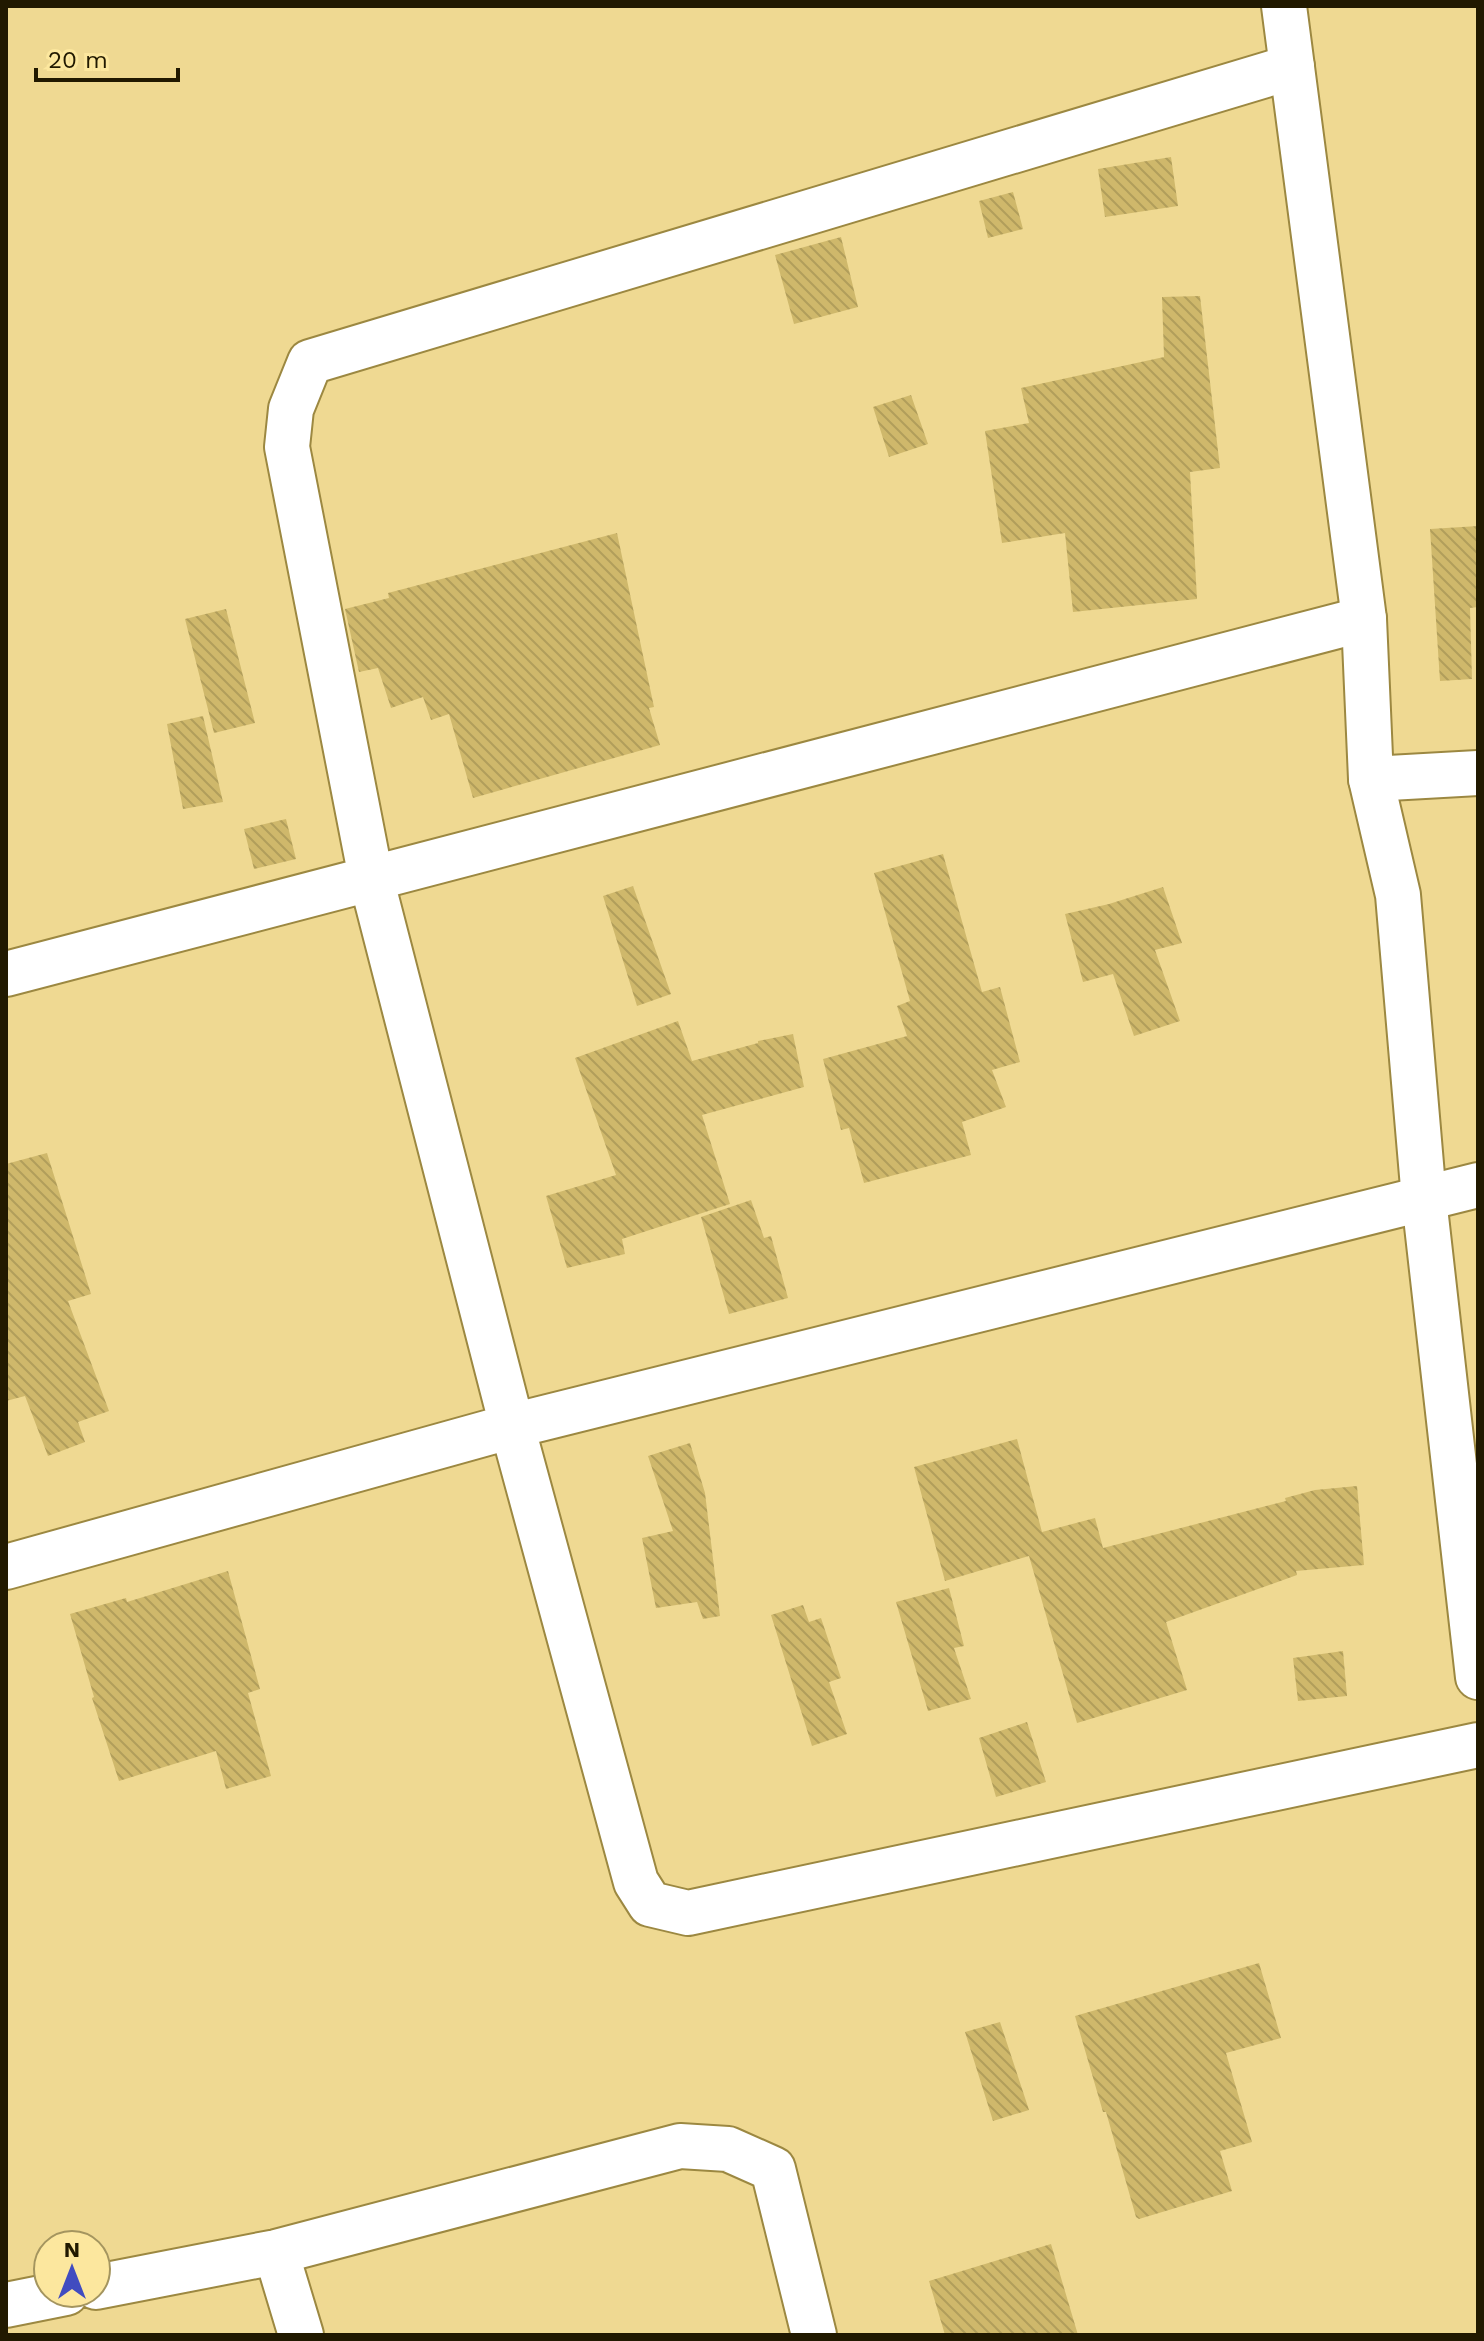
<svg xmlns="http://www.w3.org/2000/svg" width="1484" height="2341" font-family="'Work Sans',sans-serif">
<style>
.building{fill:url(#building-back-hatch)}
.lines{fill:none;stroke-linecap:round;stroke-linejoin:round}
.minor-casing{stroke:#9c8841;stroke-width:48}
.tertiary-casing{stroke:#9c8841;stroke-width:48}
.minor{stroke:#fff;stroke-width:44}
.tertiary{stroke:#fff;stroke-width:44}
</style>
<defs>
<pattern id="building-back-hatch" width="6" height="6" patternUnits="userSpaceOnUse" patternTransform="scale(2)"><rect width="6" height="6" fill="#cfb86b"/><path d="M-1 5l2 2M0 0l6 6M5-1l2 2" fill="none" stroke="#b19e5b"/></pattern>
</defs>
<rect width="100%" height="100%" fill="#efd992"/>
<path class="building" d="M 1171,157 L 1178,206 L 1105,217 L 1098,169 Z
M 1013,192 L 1023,229 L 988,238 L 979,201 Z
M 841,237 L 858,307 L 794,324 L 775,255 Z
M 1200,296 L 1220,468 L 1190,472 L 1197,599 L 1073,612 L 1065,533 L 1002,543 L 985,431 L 1029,423 L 1021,388 L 1164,357 L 1162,297 Z
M 911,395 L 928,444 L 889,457 L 873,407 Z
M 1478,526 L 1478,607 L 1470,608 L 1472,679 L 1440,681 L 1430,529 Z
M 617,533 L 654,707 L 649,708 L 660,745 L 473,798 L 449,714 L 431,720 L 423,697 L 391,708 L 378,668 L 359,672 L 345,609 L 389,598 L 388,593 Z
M 226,609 L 255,723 L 214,733 L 185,619 Z
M 203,716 L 223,802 L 183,809 L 167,724 Z
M 286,819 L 296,859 L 254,869 L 244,829 Z
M 943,854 L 982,992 L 1000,987 L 1020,1062 L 992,1070 L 1006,1107 L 962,1122 L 971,1155 L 864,1183 L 849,1128 L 841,1130 L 823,1059 L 907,1036 L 897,1006 L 910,1001 L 874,873 Z
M 633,886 L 671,994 L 637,1006 L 603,896 Z
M 1163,887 L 1182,943 L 1155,950 L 1180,1021 L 1134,1036 L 1113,974 L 1083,982 L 1065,914 L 1109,904 Z
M 678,1021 L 692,1061 L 758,1043 L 758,1041 L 793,1034 L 804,1087 L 702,1115 L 730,1204 L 622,1239 L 625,1254 L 567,1268 L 546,1196 L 616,1175 L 575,1058 Z
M 47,1153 L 91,1294 L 68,1301 L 109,1411 L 78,1422 L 85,1442 L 48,1456 L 25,1396 L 6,1401 L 6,1164 Z
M 751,1200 L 764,1238 L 771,1236 L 788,1298 L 729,1314 L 701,1217 Z
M 1017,1439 L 1042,1532 L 1095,1518 L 1103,1548 L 1286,1501 L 1285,1498 L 1315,1490 L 1357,1486 L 1364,1565 L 1296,1571 L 1297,1575 L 1166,1622 L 1187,1690 L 1077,1723 L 1029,1556 L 945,1581 L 914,1467 Z
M 690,1443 L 705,1493 L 720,1616 L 703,1619 L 697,1602 L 656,1608 L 642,1538 L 673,1531 L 648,1456 Z
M 228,1571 L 260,1689 L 248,1693 L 271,1776 L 226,1789 L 216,1751 L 119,1781 L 92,1698 L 94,1697 L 70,1614 L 126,1598 L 127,1602 Z
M 949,1588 L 964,1646 L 954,1648 L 971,1699 L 928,1711 L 896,1602 Z
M 803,1605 L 809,1622 L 821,1618 L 841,1678 L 829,1682 L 847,1734 L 812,1746 L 771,1615 Z
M 1343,1651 L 1347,1696 L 1298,1701 L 1293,1658 Z
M 1027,1722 L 1046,1782 L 996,1797 L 979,1738 Z
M 1259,1963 L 1281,2038 L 1226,2053 L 1252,2142 L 1220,2151 L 1232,2191 L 1139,2219 L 1136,2217 L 1106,2112 L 1103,2112 L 1075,2016 Z
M 1000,2022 L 1029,2110 L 993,2121 L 965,2032 Z
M 1051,2244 L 1078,2335 L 945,2335 L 929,2281 Z"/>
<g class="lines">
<defs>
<path id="minor" d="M 1292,67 L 310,362 L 291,409 L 287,447 L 371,878 L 512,1426 L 636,1882 L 650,1904 L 688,1913 L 1478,1745
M 1371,779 L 1478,773
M 6,974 L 1364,619
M 6,1567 L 512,1426 L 1478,1185
M 276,2252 L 301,2335
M 96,2287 L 276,2252 L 680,2146 L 728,2149 L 773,2169 L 814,2335
M 6,2305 L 66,2293"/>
<path id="tertiary" d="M 1284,6 L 1364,619 L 1371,779 L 1398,895 L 1424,1199 L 1478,1677"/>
</defs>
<use href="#minor" class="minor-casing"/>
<use href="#tertiary" class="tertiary-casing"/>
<use href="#minor" class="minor"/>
<use href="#tertiary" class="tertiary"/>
</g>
<rect width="1484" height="2341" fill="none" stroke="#211900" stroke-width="16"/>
<g transform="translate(72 2269)"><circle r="38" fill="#fce79e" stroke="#a4955f" stroke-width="2"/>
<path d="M0-6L14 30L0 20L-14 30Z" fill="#414cc0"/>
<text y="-12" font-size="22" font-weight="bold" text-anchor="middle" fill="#211900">N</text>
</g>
<path d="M36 68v12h142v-12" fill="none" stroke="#211900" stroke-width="4"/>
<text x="48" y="68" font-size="24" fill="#211900" stroke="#fce79e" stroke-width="6" paint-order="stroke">20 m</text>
</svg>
